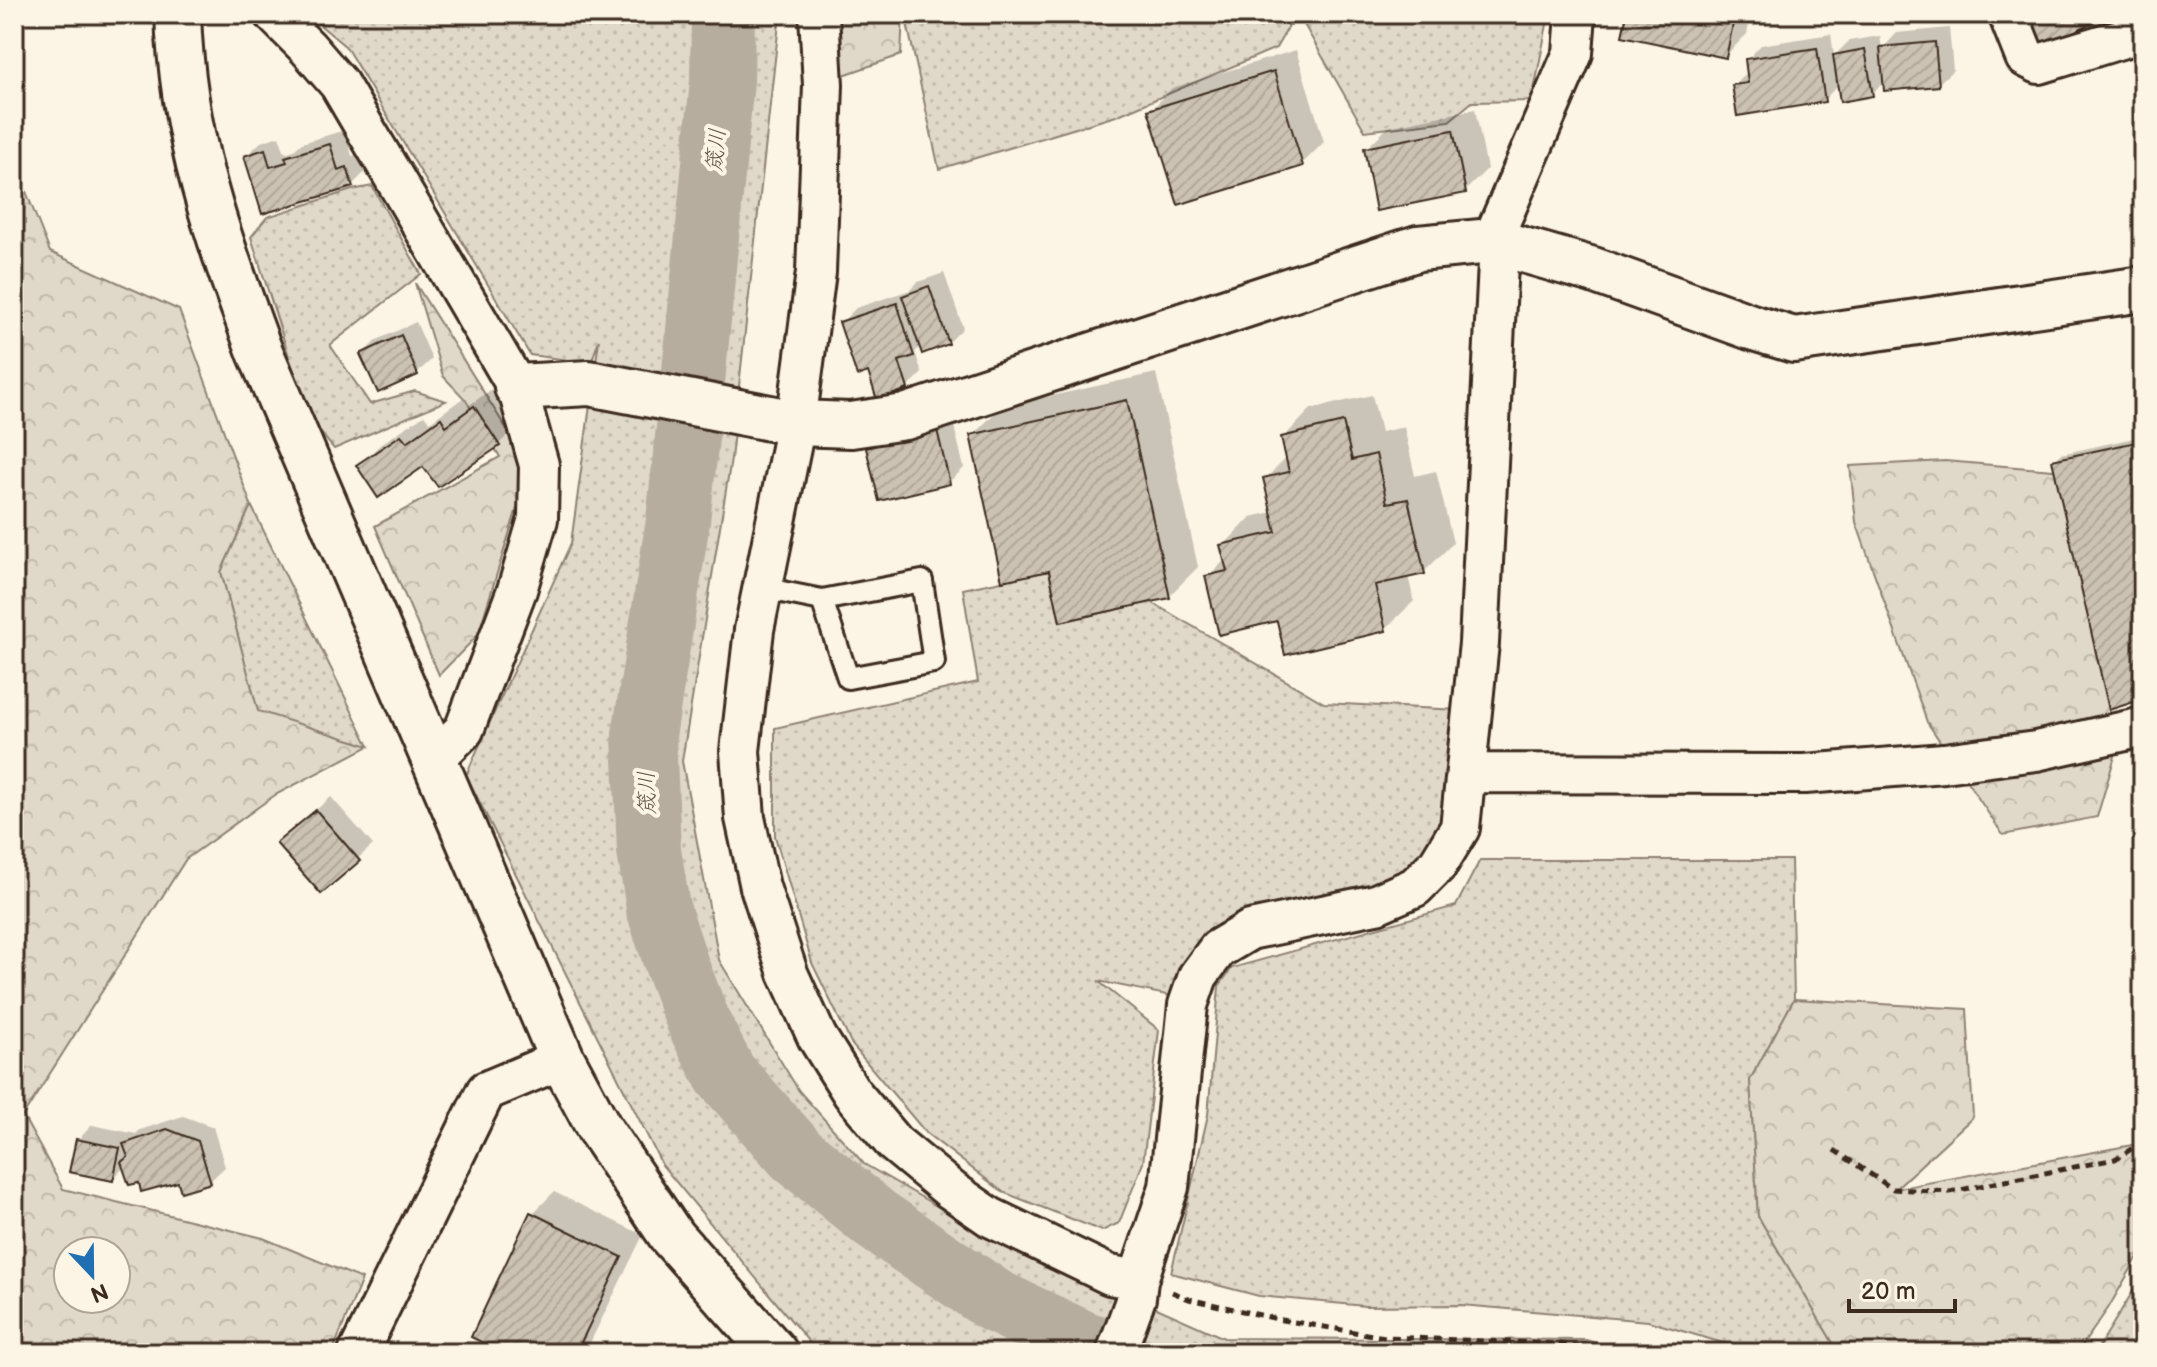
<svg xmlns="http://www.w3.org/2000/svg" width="2157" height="1367" font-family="'Balsamiq Sans','Klee One',sans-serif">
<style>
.grass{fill:url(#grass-dots);stroke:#8e8173;stroke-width:2}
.forest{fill:url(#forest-crowns);stroke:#8e8173;stroke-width:2;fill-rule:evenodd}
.shadow{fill:#0003}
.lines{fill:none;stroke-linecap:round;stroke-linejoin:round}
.river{stroke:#b7ad9e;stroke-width:64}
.building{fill:url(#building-hatch);stroke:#3b2a1e;stroke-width:2}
.lane-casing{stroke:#3b2a1e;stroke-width:26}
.street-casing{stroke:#3b2a1e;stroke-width:44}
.secondary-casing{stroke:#3b2a1e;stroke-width:50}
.path{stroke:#3b2a1e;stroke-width:5;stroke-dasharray:8 6;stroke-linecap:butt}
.lane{stroke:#fcf5e5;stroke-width:20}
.street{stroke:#fcf5e5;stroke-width:38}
.secondary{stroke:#fcf5e5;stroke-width:44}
.labels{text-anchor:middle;stroke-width:8;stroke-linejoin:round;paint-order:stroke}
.water-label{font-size:22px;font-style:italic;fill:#605144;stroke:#fcf5e5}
</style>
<defs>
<pattern id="grass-dots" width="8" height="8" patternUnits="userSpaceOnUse" patternTransform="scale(2)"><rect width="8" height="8" fill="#e0d8c8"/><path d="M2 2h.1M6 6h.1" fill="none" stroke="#c1baab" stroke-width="1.8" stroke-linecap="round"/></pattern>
<pattern id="forest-crowns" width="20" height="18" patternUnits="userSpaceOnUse" patternTransform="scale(2)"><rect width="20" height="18" fill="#e0d8c8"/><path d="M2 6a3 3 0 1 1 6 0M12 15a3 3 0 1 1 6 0" fill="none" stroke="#c1baab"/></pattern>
<pattern id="building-hatch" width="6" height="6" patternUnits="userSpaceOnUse" patternTransform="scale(2)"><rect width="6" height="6" fill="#ccc2b3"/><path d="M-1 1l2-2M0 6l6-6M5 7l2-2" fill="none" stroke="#b0a79a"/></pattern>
</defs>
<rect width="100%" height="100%" fill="#fcf5e5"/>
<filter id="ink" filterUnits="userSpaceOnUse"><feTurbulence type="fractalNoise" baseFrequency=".0125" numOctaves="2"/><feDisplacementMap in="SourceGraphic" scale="16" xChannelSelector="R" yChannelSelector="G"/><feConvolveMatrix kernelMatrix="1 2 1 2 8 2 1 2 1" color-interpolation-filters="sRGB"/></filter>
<g filter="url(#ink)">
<path class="grass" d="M 307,14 L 780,14 L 731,459 L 682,761 L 719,960 L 799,1091 L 864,1164 L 968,1224 L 1224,1338 L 1586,1340 L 1631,1353 L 818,1353 L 662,1165 L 466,775 L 571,543 L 599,340 L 591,363 L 530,355 L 346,47 Z
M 905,14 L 1296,14 L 1276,48 L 1116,116 L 939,169 Z
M 1298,14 L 1549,14 L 1532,101 L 1472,102 L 1449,121 L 1365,131 Z
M 372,186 L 421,274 L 330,345 L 370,404 L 415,391 L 446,401 L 334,449 L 309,419 L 251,237 L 267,217 L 352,190 Z
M 251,505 L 369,746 L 258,712 L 221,572 Z
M 1049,571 L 1060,622 L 1151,602 L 1324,703 L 1458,710 L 1444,819 L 1422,855 L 1399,878 L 1360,895 L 1233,921 L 1171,996 L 1098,981 L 1159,1030 L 1143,1163 L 1119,1223 L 1102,1231 L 1003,1192 L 926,1133 L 852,1045 L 812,963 L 775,836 L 775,728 L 978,682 L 963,589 Z
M 1480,860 L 1791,860 L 1794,999 L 1750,1080 L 1758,1216 L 1839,1353 L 1757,1353 L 1648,1321 L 1461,1305 L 1365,1306 L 1259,1296 L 1171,1273 L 1208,1115 L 1219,986 L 1232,968 L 1456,906 Z
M 2143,1275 L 2143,1353 L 2095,1353 Z"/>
<path class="forest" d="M 829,14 L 903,14 L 901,55 L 832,79 Z
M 14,161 L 50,252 L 179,310 L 251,505 L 221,572 L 258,711 L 369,746 L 275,795 L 186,859 L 23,1116 L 63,1189 L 263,1238 L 362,1279 L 332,1353 L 14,1353 ZM 116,1251 L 116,1299 L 68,1299 L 68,1251 Z
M 415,283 L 530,466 L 478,635 L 439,675 L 375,526 L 500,457 L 465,399 L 443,376 Z
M 1945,461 L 2077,472 L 2115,756 L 2097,817 L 2003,835 L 1927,722 L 1856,522 L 1850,466 Z
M 1794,999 L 1967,1009 L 1973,1117 L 1895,1189 L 2143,1143 L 2143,1248 L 2109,1307 L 2077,1353 L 1839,1353 L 1758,1216 L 1750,1080 Z"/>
<path class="shadow" d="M 1629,14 L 1751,14 L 1747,34 L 1725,56 Z
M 1949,28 L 1953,70 L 1938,84 L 1885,81 L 1872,94 L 1839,84 L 1824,100 L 1734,86 L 1748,72 L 1747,60 L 1761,45 L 1831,34 L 1834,56 L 1849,41 L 1880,36 L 1882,49 L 1897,33 Z
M 1296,50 L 1324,142 L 1302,164 L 1179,202 L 1151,110 L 1172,88 Z
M 1475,109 L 1487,169 L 1465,191 L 1366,149 L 1388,127 Z
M 345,130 L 352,156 L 362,154 L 367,170 L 352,185 L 263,212 L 246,156 L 261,142 L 279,136 L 285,153 L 294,150 L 302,143 Z
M 944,273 L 963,328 L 948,343 L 921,346 L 915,352 L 922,373 L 907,388 L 869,370 L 842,322 L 856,308 L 910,290 L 918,282 Z
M 416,322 L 432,359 L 417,373 L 379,391 L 362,354 L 377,340 Z
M 1156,373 L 1198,567 L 1169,596 L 1050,569 L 972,436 L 1001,407 Z
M 496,386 L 520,423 L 498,445 L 423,465 L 359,465 L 381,444 L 424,415 L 430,422 L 463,398 L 468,406 Z
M 1372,395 L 1381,432 L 1404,427 L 1415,476 L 1436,471 L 1453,543 L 1424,572 L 1408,576 L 1414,601 L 1385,629 L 1279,619 L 1207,577 L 1226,559 L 1223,546 L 1251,517 L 1273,512 L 1265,479 L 1287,457 L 1283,438 L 1311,409 Z
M 952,417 L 964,468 L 949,482 L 868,448 L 883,434 Z
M 2143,436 L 2143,697 L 2111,707 L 2054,461 L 2061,454 Z
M 331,797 L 373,845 L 321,891 L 294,829 Z
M 183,1116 L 213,1127 L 225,1167 L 210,1181 L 140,1181 L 125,1166 L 113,1179 L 78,1140 L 92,1125 L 136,1134 L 140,1130 Z
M 554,1192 L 643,1235 L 585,1353 L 509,1353 L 532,1214 Z"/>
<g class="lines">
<path class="river" d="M 723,14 L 722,81 L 693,382 L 678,521 L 644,735 L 649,850 L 658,908 L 678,969 L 700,1026 L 725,1074 L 796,1154 L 875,1219 L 995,1301 L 1084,1343 L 1118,1353"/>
</g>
<path class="building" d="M 1627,14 L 1735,14 L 1726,58 L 1622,36 Z
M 2027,14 L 2091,14 L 2095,21 L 2044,47 Z
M 1935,42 L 1939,86 L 1884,91 L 1880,47 Z
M 1817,48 L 1825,102 L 1737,116 L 1732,85 L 1748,83 L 1745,59 Z
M 1865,49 L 1873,96 L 1840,102 L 1833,55 Z
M 1274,71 L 1303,166 L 1178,205 L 1148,110 Z
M 1453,130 L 1466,193 L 1376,211 L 1364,148 Z
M 330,144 L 338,170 L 347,167 L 353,187 L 262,214 L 244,156 L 265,149 L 270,167 L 287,162 L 285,157 Z
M 929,286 L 949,344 L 922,354 L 902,296 Z
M 897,303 L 914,356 L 899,361 L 908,389 L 877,400 L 868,372 L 857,376 L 839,322 Z
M 401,335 L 418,375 L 378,393 L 360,354 Z
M 1127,400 L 1170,598 L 1060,622 L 1049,571 L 1002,581 L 970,435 Z
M 474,406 L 500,446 L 438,487 L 423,467 L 378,498 L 356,465 L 401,435 L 407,442 L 441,418 L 446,426 Z
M 1343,422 L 1352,460 L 1376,454 L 1387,503 L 1408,499 L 1425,574 L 1375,585 L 1386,631 L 1285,655 L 1277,621 L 1219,635 L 1205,576 L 1227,571 L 1220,545 L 1276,532 L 1263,478 L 1289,472 L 1281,437 Z
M 937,430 L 950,484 L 879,501 L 866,448 Z
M 2141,441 L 2143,699 L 2109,710 L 2052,460 Z
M 316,810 L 360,861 L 321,894 L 276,843 Z
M 167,1129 L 198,1141 L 211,1183 L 181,1192 L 178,1182 L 141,1192 L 139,1183 L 129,1185 L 121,1162 L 128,1157 L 123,1144 Z
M 76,1139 L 120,1148 L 113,1181 L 69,1172 Z
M 530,1212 L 622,1257 L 576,1353 L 504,1353 L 471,1337 Z"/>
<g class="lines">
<defs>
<path id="lane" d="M 762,588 L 822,600 L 922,581 L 934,662 L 848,678 L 822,600"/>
<path id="street" d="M 274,14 L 308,48 L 339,84 L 517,387 L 539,465 L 538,519 L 517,590 L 464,730 L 433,760
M 819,14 L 823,85 L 816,272 L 796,423 L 754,630 L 740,751 L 745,818 L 760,887 L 788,973 L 817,1037 L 852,1093 L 894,1143 L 951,1190 L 990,1217 L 1110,1275 L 1138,1280 L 1169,1187 L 1188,1005 L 1198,976 L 1218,949 L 1250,930 L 1376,904 L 1415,887 L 1438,864 L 1460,828 L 1479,643 L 1499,243
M 2008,14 L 2025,57 L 2039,64 L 2143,32
M 1492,241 L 1573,53 L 1576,14
M 1466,773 L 1805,774 L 1944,763 L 2036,751 L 2143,727
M 358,1353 L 486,1091 L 562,1059
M 1116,1353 L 1136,1298 L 1138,1280"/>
<path id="secondary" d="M 178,14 C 182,138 217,237 260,352 L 562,1059 L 599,1128 L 672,1237 L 775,1353
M 517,387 L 589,383 L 796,423 L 851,425 L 905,417 L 1418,248 L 1492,241 L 1593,270 L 1751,327 L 1794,340 L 2143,289"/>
</defs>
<use href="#lane" class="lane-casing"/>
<use href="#street" class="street-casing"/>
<use href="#secondary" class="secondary-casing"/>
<path class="path" d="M 1834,1150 L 1893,1189 L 1950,1192 L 2115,1159 L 2143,1142
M 1172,1292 L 1189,1299 L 1282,1320 L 1385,1337 L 1559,1344 L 1621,1353"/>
<use href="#lane" class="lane"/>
<use href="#street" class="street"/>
<use href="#secondary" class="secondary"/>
</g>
</g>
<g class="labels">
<g class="water-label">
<text transform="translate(715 150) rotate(-85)" y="8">筬川</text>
<text transform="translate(646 793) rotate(-92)" y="8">筬川</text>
</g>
</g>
<rect width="2157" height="1367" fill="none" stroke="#fcf5e5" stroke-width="48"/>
<rect x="24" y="24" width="2109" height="1319" fill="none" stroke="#3b2a1e" stroke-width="3" filter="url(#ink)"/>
<g transform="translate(92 1275) rotate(158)"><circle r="38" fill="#fcf5e5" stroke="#afa495" stroke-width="2"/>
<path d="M0-6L14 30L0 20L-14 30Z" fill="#1f6fb2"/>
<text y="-12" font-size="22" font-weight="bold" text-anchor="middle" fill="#3b2a1e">N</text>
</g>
<path d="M1849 1299v12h106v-12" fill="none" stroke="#3b2a1e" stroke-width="4"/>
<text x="1861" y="1299" font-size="24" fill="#3b2a1e" stroke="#fcf5e5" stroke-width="6" paint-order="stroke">20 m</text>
</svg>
